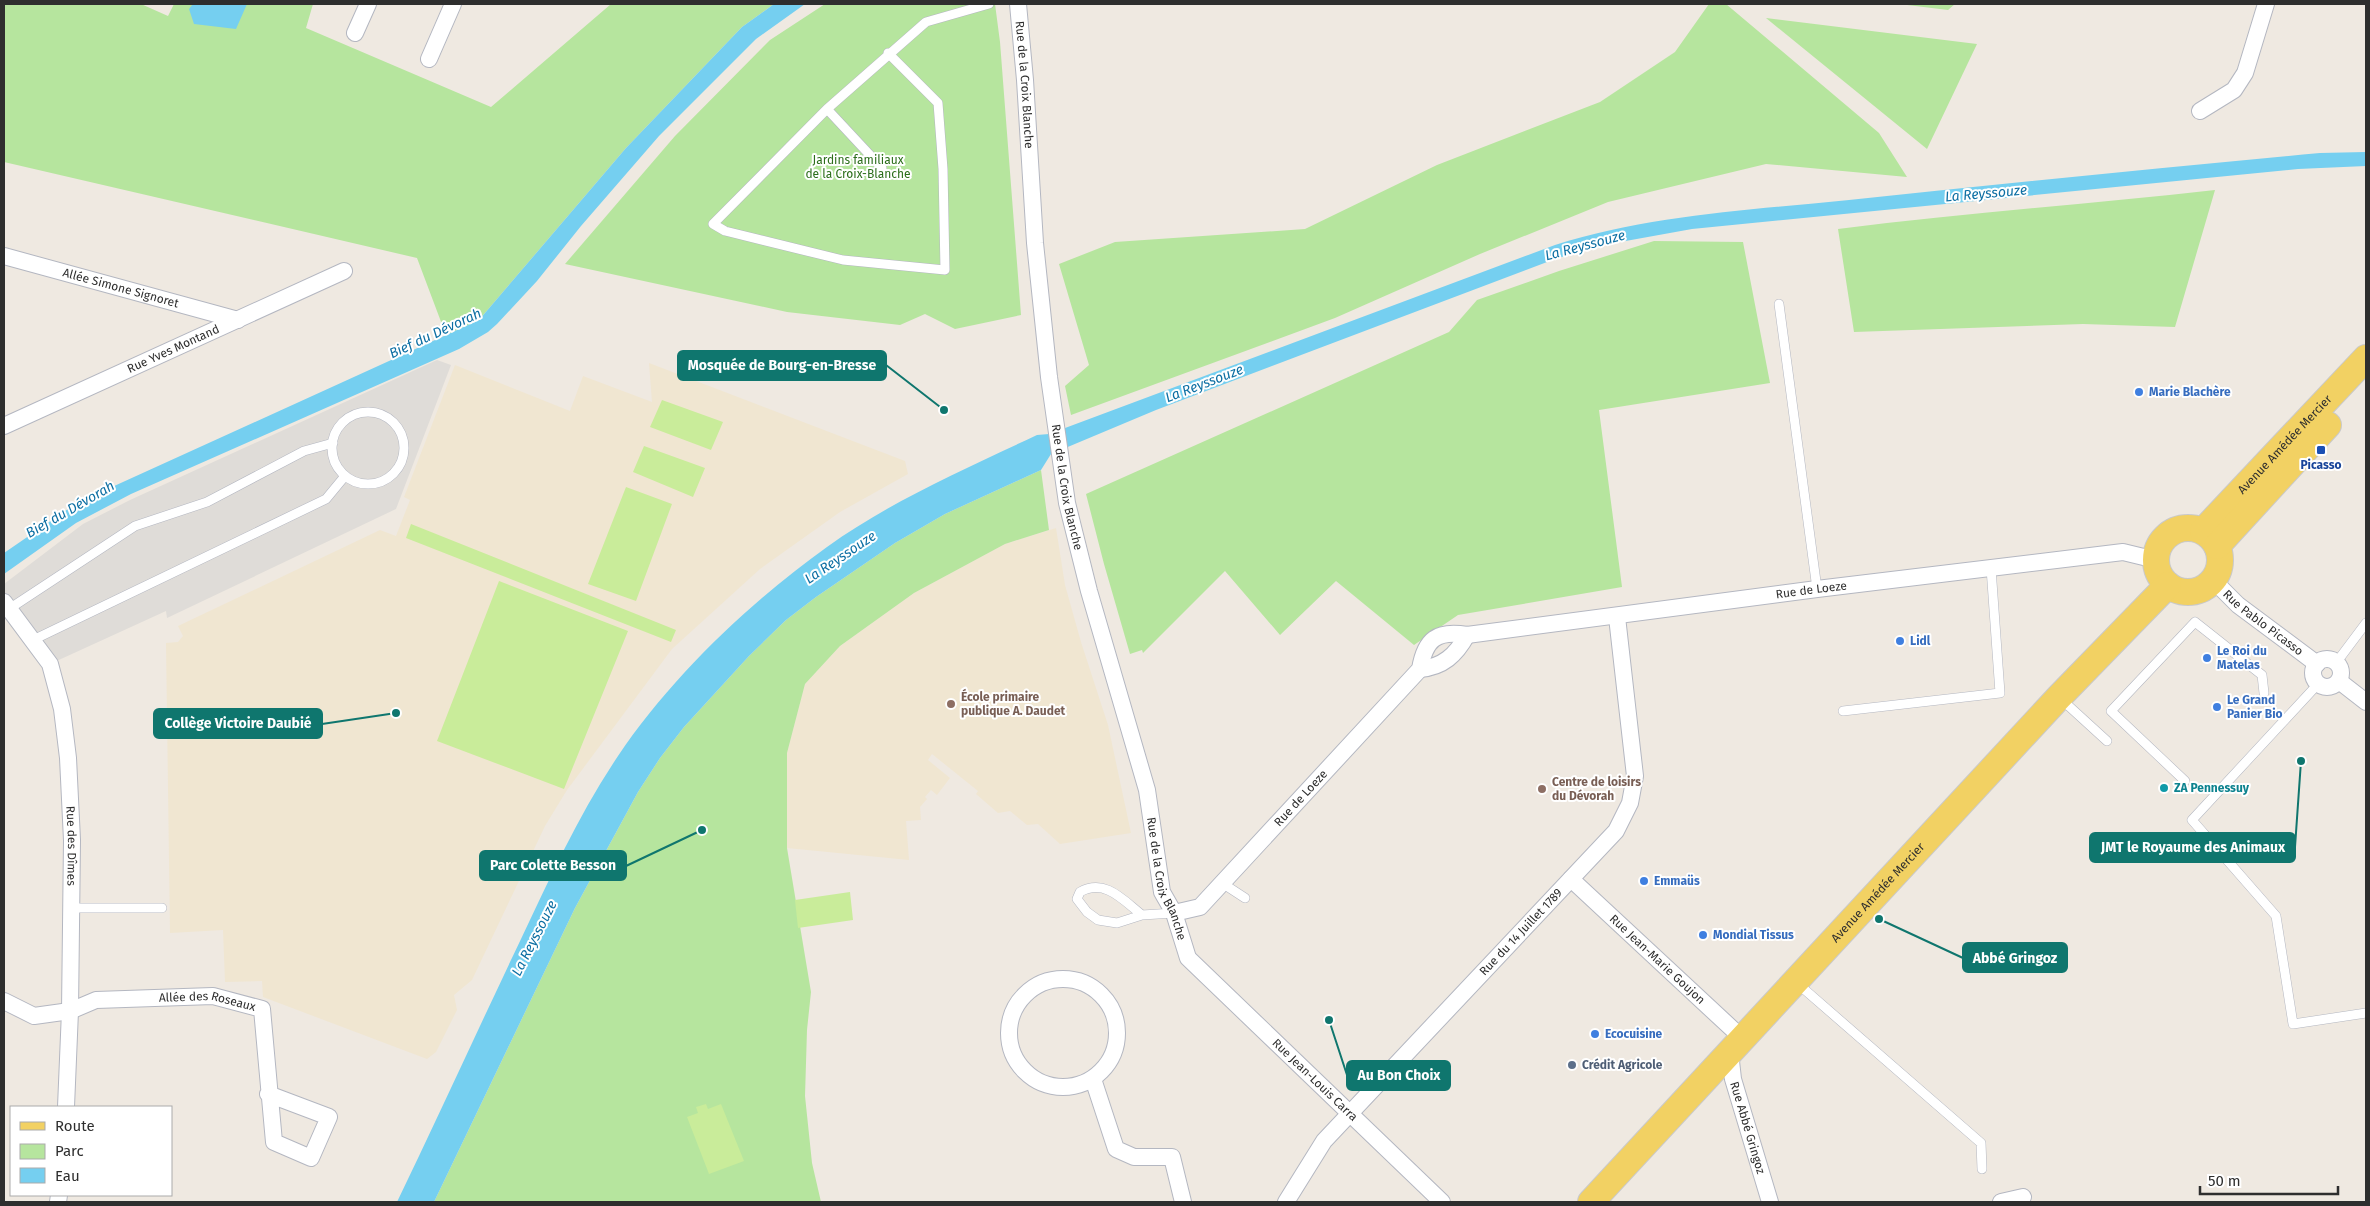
<svg xmlns="http://www.w3.org/2000/svg" width="2370" height="1206" font-family="'Fira Sans',sans-serif">
<style>
.education{fill:#f0e6d1}
.green{fill:#b6e59e}
.pitch{fill:#c9ec9a}
.plaza{fill:#dfdcd8}
.water{fill:#75cff0}
.lines{fill:none;stroke-linecap:round;stroke-linejoin:round}
.lane-casing{stroke:#b4b7c1;stroke-width:10}
.street-casing{stroke:#b4b7c1;stroke-width:18}
.primary-casing{stroke:#c9c9c9;stroke-width:28}
.lane{stroke:#fff;stroke-width:9}
.street{stroke:#fff;stroke-width:16}
.primary{stroke:#f2d163;stroke-width:26}
.shop-dot{fill:#3f7fe0;stroke:#fff;stroke-width:2}
.transit-dot{fill:#1a4fb4;stroke:#fff;stroke-width:2}
.education-dot{fill:#8d6e63;stroke:#fff;stroke-width:2}
.culture-dot{fill:#0f9aa8;stroke:#fff;stroke-width:2}
.service-dot{fill:#5c6f8a;stroke:#fff;stroke-width:2}
.labels{text-anchor:middle;stroke-width:4;stroke-linejoin:round;paint-order:stroke}
.street-label{font-size:12px;fill:#2e2e2e;stroke:#fff}
.park-label{font-size:12px;fill:#2c6e1b;stroke:#fff}
.shop-label{font-size:12px;font-weight:bold;fill:#366cbe;stroke:#fff;text-anchor:start}
.transit-label{font-size:12px;font-weight:bold;fill:#164399;stroke:#fff}
.education-label{font-size:12px;font-weight:bold;fill:#785e54;stroke:#fff;text-anchor:start}
.culture-label{font-size:12px;font-weight:bold;fill:#0d838f;stroke:#fff;text-anchor:start}
.service-label{font-size:12px;font-weight:bold;fill:#4e5e75;stroke:#fff;text-anchor:start}
.water-label{font-size:14px;font-style:italic;fill:#0d6fa3;stroke:#fff}
.leader{fill:none;stroke:#0f766e;stroke-width:2}
.callout-dot{fill:#0f766e;stroke:#fff;stroke-width:2}
.callout{fill:#0f766e;stroke:#0f766e;stroke-width:2}
.callout-label{font-size:14px;text-anchor:middle;font-weight:bold;fill:#fff}
</style>
<rect width="100%" height="100%" fill="#efe9e1"/>
<path class="education" d="M 649,363 L 905,461 L 908,474 L 840,512 L 760,569 L 672,649 L 567,790 L 545,826 L 472,980 L 454,995 L 457,1010 L 436,1052 L 427,1059 L 263,997 L 262,981 L 225,982 L 223,930 L 170,933 L 166,643 L 178,642 L 183,636 L 178,626 L 380,530 L 396,536 L 410,500 L 404,497 L 455,365 L 570,411 L 583,376 L 652,402 Z
M 1056,528 L 1065,585 L 1081,642 L 1108,725 L 1131,833 L 1060,844 L 1038,824 L 1027,825 L 1010,811 L 998,813 L 976,794 L 978,791 L 932,754 L 928,760 L 950,778 L 937,795 L 931,790 L 925,797 L 927,799 L 920,807 L 921,820 L 906,821 L 909,860 L 787,848 L 787,753 L 805,684 L 840,646 L 914,593 L 1005,544 Z"/>
<path class="green" d="M 5,4 L 141,4 L 168,16 L 174,4 L 313,4 L 306,28 L 491,107 L 611,4 L 774,4 L 742,27 L 626,148 L 479,320 L 446,335 L 417,258 L 4,162 Z
M 825,4 L 995,4 L 1000,42 L 1021,315 L 955,329 L 925,314 L 900,325 L 787,312 L 565,264 L 675,136 L 770,40 Z
M 1709,4 L 1726,4 L 1879,133 L 1907,177 L 1766,164 L 1608,202 L 1480,254 L 1335,318 L 1071,415 L 1065,386 L 1089,365 L 1059,264 L 1115,242 L 1305,229 L 1437,165 L 1600,102 L 1675,52 Z
M 1899,4 L 1955,4 L 1948,10 Z
M 1766,18 L 1977,44 L 1927,149 Z
M 2215,190 L 2175,327 L 2083,324 L 1854,332 L 1838,229 C 1963,213 2090,204 2215,190 Z
M 1654,241 L 1743,242 L 1770,383 L 1599,410 L 1622,587 L 1458,615 L 1414,645 L 1336,581 L 1280,635 L 1225,571 L 1143,653 L 1142,650 L 1130,654 L 1104,564 L 1086,494 L 1449,332 L 1477,300 L 1559,271 Z
M 1041,470 L 1049,530 L 1005,544 L 914,593 L 840,646 L 805,684 L 787,753 L 787,848 L 811,992 L 807,1030 L 805,1096 L 812,1163 L 821,1202 L 434,1202 L 575,908 L 638,792 L 660,758 L 684,727 L 749,656 L 786,620 L 816,597 L 895,543 L 945,514 Z"/>
<path class="pitch" d="M 662,400 L 723,422 L 711,450 L 650,427 Z
M 644,446 L 705,468 L 693,497 L 633,472 Z
M 626,487 L 672,504 L 636,601 L 588,584 Z
M 411,524 L 676,630 L 671,642 L 406,538 Z
M 499,581 L 628,631 L 564,789 L 437,741 Z
M 850,892 L 853,920 L 798,928 L 795,900 Z
M 706,1104 L 708,1109 L 721,1104 L 744,1161 L 709,1174 L 687,1117 L 698,1113 L 696,1107 Z"/>
<path class="plaza" d="M 437,360 L 451,365 L 396,509 L 167,618 L 166,611 L 50,664 L 4,602 L 4,584 L 83,524 L 130,500 Z"/>
<path class="water" d="M 193,4 L 247,4 L 236,29 L 194,24 L 189,9 Z
M 774,4 L 805,4 L 756,39 L 659,136 L 581,226 L 537,281 L 497,324 L 488,332 L 459,349 L 131,494 L 76,523 L 4,574 L 4,553 L 68,509 L 101,492 L 479,320 L 626,148 L 742,27 Z
M 2366,152 L 2366,166 L 2298,169 L 1692,229 L 1598,246 L 1555,259 L 1156,410 L 1051,454 L 1041,470 L 945,514 L 895,543 L 816,597 L 786,620 L 749,656 L 684,727 L 660,758 L 638,792 L 575,908 L 434,1202 L 397,1202 C 439,1115 479,1027 521,939 C 551,876 579,814 618,756 C 671,677 750,602 827,547 C 891,501 965,469 1037,435 L 1049,434 L 1555,245 C 1650,215 1750,210 1849,200 C 2006,183 2163,168 2320,153 Z"/>
<g class="lines">
<defs>
<path id="lane" d="M 888,53 L 938,103 L 943,169 L 945,270 L 843,260 L 725,231 L 713,224 L 827,109 L 926,22 L 989,4
M 827,109 L 882,168
M 1779,304 L 1817,589
M332 448a36 36 0 1 1 72 0a36 36 0 1 1-72 0Z
M 9,609 L 135,526 L 207,502 L 304,451 L 333,443
M 33,640 L 326,499 L 345,476
M 2336,663 L 2366,623
M 2318,684 L 2192,820 L 2276,916 L 2293,1024 L 2366,1013
M 2061,699 L 2107,741
M 1843,711 L 2000,693 L 1991,568
M 2185,781 L 2111,711 L 2195,622 L 2262,675 L 2264,693
M 1222,883 L 1245,898
M 72,908 L 162,908
M 1142,915 C 1123,900 1105,878 1080,892 L 1077,899 L 1087,912 L 1098,920 L 1117,923 L 1142,915 L 1174,913
M 1797,983 L 1981,1143 L 1982,1169"/>
<g id="street">
<path id="s1" d="M 1018,4 L 1025,80 L 1035,243 L 1049,377 L 1067,503 L 1089,591 L 1147,790 L 1162,892 L 1174,913 L 1188,958 L 1442,1202"/>
<path d="M 355,33 L 368,4"/>
<path d="M 429,59 L 453,4"/>
<path d="M 2200,111 L 2234,90 L 2245,73 L 2266,4"/>
<path id="s2" d="M 4,256 L 238,320"/>
<path id="s3" d="M 4,426 L 344,271"/>
<path id="s4" d="M 2213,580 L 2238,605 L 2317,664"/>
<path id="s5" d="M 4,602 L 50,664 L 62,709 L 68,758 L 72,840 L 70,1011 L 66,1107"/>
<circle cx="2327" cy="673" r="14"/>
<path d="M 1420,669 C 1443,667 1456,655 1467,635"/>
<path d="M 2339,681 L 2366,702"/>
<path id="s6" d="M 1571,879 L 1742,1038"/>
<path id="s7" d="M 1174,913 L 1200,907 L 1420,669 C 1425,639 1437,630 1467,635 L 1817,589 L 2123,552 L 2156,560"/>
<circle cx="1063" cy="1033" r="54"/>
<path id="s8" d="M 4,1001 L 34,1016 L 70,1011 L 96,1000 L 213,996 L 262,1009 L 274,1142 L 311,1158 L 329,1117 L 268,1094"/>
<path id="s9" d="M 1730,1052 L 1733,1079 L 1770,1202"/>
<path d="M 1093,1079 L 1116,1149 L 1134,1157 L 1172,1157 L 1183,1202"/>
<path d="M 58,1202 L 59,1195"/>
<path id="s10" d="M 1286,1202 L 1324,1141 L 1616,831 L 1630,803 L 1635,776 L 1617,617"/>
<path d="M 2001,1202 L 2023,1197"/>
</g>
<g id="primary">
<circle cx="2188" cy="560" r="32"/>
<path id="s11" d="M 2203,531 L 2366,358"/>
<path d="M 2217,546 L 2328,425"/>
<path id="s12" d="M 1591,1202 L 2059,697 L 2168,585"/>
</g>
</defs>
<use href="#lane" class="lane-casing"/>
<use href="#street" class="street-casing"/>
<use href="#primary" class="primary-casing"/>
<use href="#lane" class="lane"/>
<use href="#street" class="street"/>
<use href="#primary" class="primary"/>
</g>
<g class="shop-dot">
<circle cx="2139" cy="392" r="5"/>
<circle cx="1900" cy="641" r="5"/>
<circle cx="2207" cy="658" r="5"/>
<circle cx="2217" cy="707" r="5"/>
<circle cx="1644" cy="881" r="5"/>
<circle cx="1703" cy="935" r="5"/>
<circle cx="1595" cy="1034" r="5"/>
</g>
<rect class="transit-dot" x="2316" y="445" width="10" height="10" rx="2.5"/>
<g class="education-dot">
<circle cx="951" cy="704" r="5"/>
<circle cx="1542" cy="789" r="5"/>
</g>
<circle class="culture-dot" cx="2164" cy="788" r="5"/>
<circle class="service-dot" cx="1572" cy="1065" r="5"/>
<g class="labels">
<g class="street-label">
<text dy="4" stroke="none"><textPath href="#s1" startOffset="81">Rue de la Croix Blanche</textPath></text>
<text dy="4" stroke="none"><textPath href="#s2" startOffset="121">Allée Simone Signoret</textPath></text>
<text dy="4" stroke="none"><textPath href="#s3" startOffset="186">Rue Yves Montand</textPath></text>
<text dy="4" stroke="none"><textPath href="#s11" startOffset="119">Avenue Amédée Mercier</textPath></text>
<text dy="4" stroke="none"><textPath href="#s1" startOffset="486">Rue de la Croix Blanche</textPath></text>
<text dy="4" stroke="none"><textPath href="#s7" startOffset="766">Rue de Loeze</textPath></text>
<text dy="4" stroke="none"><textPath href="#s4" startOffset="66">Rue Pablo Picasso</textPath></text>
<text dy="4" stroke="none"><textPath href="#s7" startOffset="175">Rue de Loeze</textPath></text>
<text dy="4" stroke="none"><textPath href="#s5" startOffset="261">Rue des Dîmes</textPath></text>
<text dy="4" stroke="none"><textPath href="#s1" startOffset="891">Rue de la Croix Blanche</textPath></text>
<text dy="4" stroke="none"><textPath href="#s12" startOffset="422">Avenue Amédée Mercier</textPath></text>
<text dy="4" stroke="none"><textPath href="#s10" startOffset="359">Rue du 14 Juillet 1789</textPath></text>
<text dy="4" stroke="none"><textPath href="#s6" startOffset="118">Rue Jean-Marie Goujon</textPath></text>
<text dy="4" stroke="none"><textPath href="#s8" startOffset="210">Allée des Roseaux</textPath></text>
<text dy="4" stroke="none"><textPath href="#s1" startOffset="1150">Rue Jean-Louis Carra</textPath></text>
<text dy="4" stroke="none"><textPath href="#s9" startOffset="78">Rue Abbé Gringoz</textPath></text>
</g>
<g class="park-label">
<text x="858" y="164">Jardins familiaux<tspan x="858" dy="14">de la Croix-Blanche</tspan></text>
</g>
<g class="shop-label">
<text x="2149" y="396">Marie Blachère</text>
<text x="1910" y="645">Lidl</text>
<text x="2217" y="655">Le Roi du<tspan x="2217" dy="14">Matelas</tspan></text>
<text x="2227" y="704">Le Grand<tspan x="2227" dy="14">Panier Bio</tspan></text>
<text x="1654" y="885">Emmaüs</text>
<text x="1713" y="939">Mondial Tissus</text>
<text x="1605" y="1038">Ecocuisine</text>
</g>
<g class="transit-label">
<text x="2321" y="469">Picasso</text>
</g>
<g class="education-label">
<text x="961" y="701">École primaire<tspan x="961" dy="14">publique A. Daudet</tspan></text>
<text x="1552" y="786">Centre de loisirs<tspan x="1552" dy="14">du Dévorah</tspan></text>
</g>
<g class="culture-label">
<text x="2174" y="792">ZA Pennessuy</text>
</g>
<g class="service-label">
<text x="1582" y="1069">Crédit Agricole</text>
</g>
<g class="water-label">
<text transform="translate(1986 193) rotate(-5)" y="5">La Reyssouze</text>
<text transform="translate(1585 245) rotate(-15)" y="5">La Reyssouze</text>
<text transform="translate(435 333) rotate(-25)" y="5">Bief du Dévorah</text>
<text transform="translate(1204 383) rotate(-21)" y="5">La Reyssouze</text>
<text transform="translate(70 509) rotate(-30)" y="5">Bief du Dévorah</text>
<text transform="translate(840 557) rotate(-34)" y="5">La Reyssouze</text>
<text transform="translate(534 938) rotate(-63)" y="5">La Reyssouze</text>
</g>
</g>
<path class="leader" d="M944 410L886 365M396 713L322 724M2301 761L2295 847M702 830L626 866M1879 919L1963 958M1329 1020L1347 1075"/>
<g class="callout-dot">
<circle cx="944" cy="410" r="5"/>
<circle cx="396" cy="713" r="5"/>
<circle cx="2301" cy="761" r="5"/>
<circle cx="702" cy="830" r="5"/>
<circle cx="1879" cy="919" r="5"/>
<circle cx="1329" cy="1020" r="5"/>
</g>
<g class="callout">
<rect x="678" y="351" width="208" height="29" rx="5"/>
<rect x="154" y="709" width="168" height="29" rx="5"/>
<rect x="2090" y="833" width="205" height="29" rx="5"/>
<rect x="480" y="851" width="146" height="29" rx="5"/>
<rect x="1963" y="943" width="104" height="29" rx="5"/>
<rect x="1347" y="1061" width="103" height="29" rx="5"/>
</g>
<g class="callout-label">
<text x="782" y="370">Mosquée de Bourg-en-Bresse</text>
<text x="238" y="728">Collège Victoire Daubié</text>
<text x="2193" y="852">JMT le Royaume des Animaux</text>
<text x="553" y="870">Parc Colette Besson</text>
<text x="2015" y="963">Abbé Gringoz</text>
<text x="1399" y="1080">Au Bon Choix</text>
</g>
<rect width="2370" height="1206" fill="none" stroke="#2e2e2e" stroke-width="10"/>
<rect x="10" y="1106" width="162" height="90" fill="#ffffff" stroke="#ababab"/>
<rect x="20" y="1122" width="25" height="8" fill="#f2d163" stroke="#ababab"/>
<text x="55" y="1131" font-size="15" fill="#2e2e2e">Route</text>
<rect x="20" y="1144" width="25" height="15" fill="#b6e59e" stroke="#ababab"/>
<text x="55" y="1156" font-size="15" fill="#2e2e2e">Parc</text>
<rect x="20" y="1168" width="25" height="15" fill="#75cff0" stroke="#ababab"/>
<text x="55" y="1181" font-size="15" fill="#2e2e2e">Eau</text>
<path d="M2200 1186v8h138v-8" fill="none" stroke="#2e2e2e" stroke-width="2.5"/>
<text x="2208" y="1186" font-size="15" fill="#2e2e2e" stroke="#ffffff" stroke-width="4" paint-order="stroke">50 m</text>
</svg>
